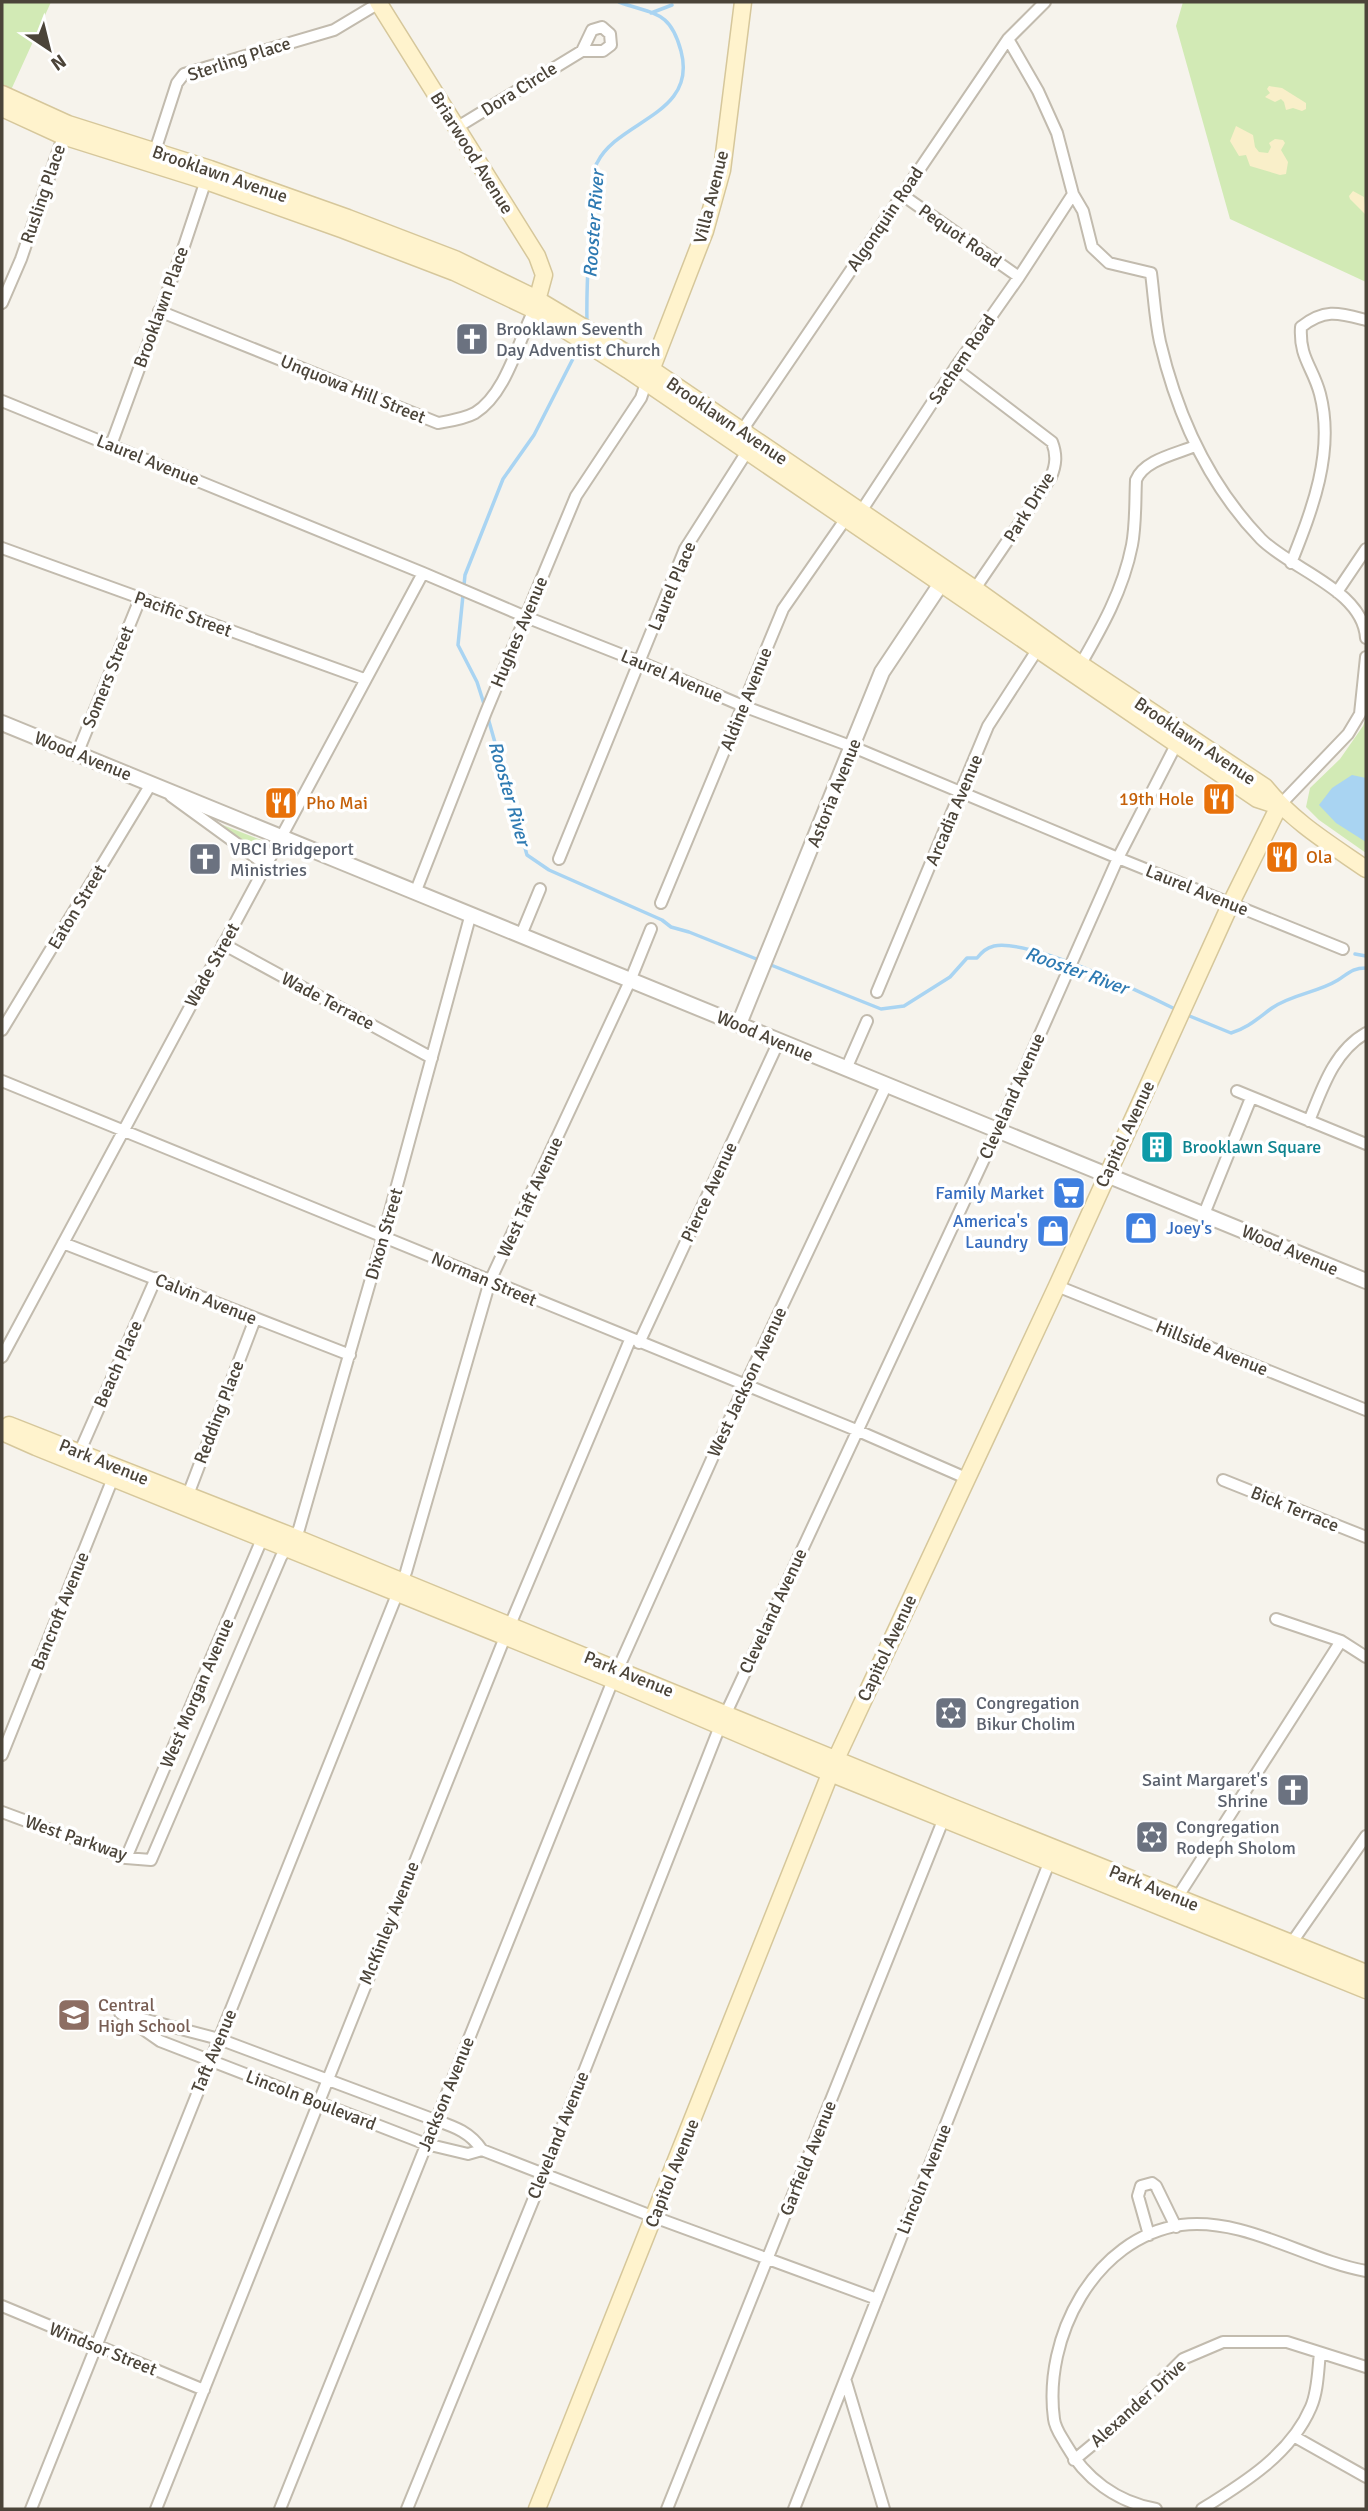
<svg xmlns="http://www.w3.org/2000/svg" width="1368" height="2511" font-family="Signika,sans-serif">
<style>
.green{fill:#d2eab5}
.sand{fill:#f9efc9}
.water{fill:#a9d4f2}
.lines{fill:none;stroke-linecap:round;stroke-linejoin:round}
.stream{stroke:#a9d4f2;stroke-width:3.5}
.minor-casing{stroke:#c2bbae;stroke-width:14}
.tertiary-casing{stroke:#c2bbae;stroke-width:18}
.secondary-casing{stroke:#d6c79b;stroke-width:19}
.minor{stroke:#fff;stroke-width:10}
.tertiary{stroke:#fff;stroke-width:14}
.secondary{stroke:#fff3cd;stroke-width:16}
.labels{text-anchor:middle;stroke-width:7;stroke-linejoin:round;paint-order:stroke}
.street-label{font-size:18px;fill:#4b4439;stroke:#fff}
.worship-label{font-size:18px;fill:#5b616d;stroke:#fff;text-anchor:start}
.food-label{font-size:18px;fill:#c56008;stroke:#fff;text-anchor:start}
.culture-label{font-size:18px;fill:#0d838f;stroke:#fff;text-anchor:start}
.shop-label{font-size:18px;fill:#366cbe;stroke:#fff;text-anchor:end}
.education-label{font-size:18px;fill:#785e54;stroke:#fff;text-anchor:start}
.water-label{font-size:19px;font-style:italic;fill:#2e7ab2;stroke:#fff}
</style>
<rect width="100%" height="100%" fill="#f6f3ec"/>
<path class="green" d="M 2,2 L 51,2 L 11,90 L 2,85 Z
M 1183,2 L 1366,2 L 1366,282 L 1230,219 L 1176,26 Z
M 1366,718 L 1366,853 L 1319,820 L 1306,807 L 1310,788 L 1340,759 L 1363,726 Z
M 220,824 L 264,841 L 266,845 L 264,850 L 258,851 Z"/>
<path class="sand" d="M 1269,86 L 1282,88 L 1306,103 L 1306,109 L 1302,111 L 1293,108 L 1286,110 L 1284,102 L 1281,99 L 1275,102 L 1265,97 L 1270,93 L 1267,89 Z
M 1236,126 L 1253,135 L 1255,147 L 1259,152 L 1268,153 L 1271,147 L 1269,143 L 1275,139 L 1283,140 L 1285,143 L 1281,150 L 1288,162 L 1286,174 L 1280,175 L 1250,166 L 1246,155 L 1239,156 L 1230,141 Z
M 1353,191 L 1364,197 L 1366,215 L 1350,199 L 1349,196 Z"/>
<path class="water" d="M 1352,775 L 1366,778 L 1366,842 L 1336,823 L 1319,805 L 1332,788 Z"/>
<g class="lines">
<path class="stream" d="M 651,13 L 672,5
M 587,323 C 586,282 589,241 592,200 C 593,188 591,172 597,163 C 618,120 698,115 681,51 C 670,10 654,15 619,2
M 485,707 L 477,682 L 458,645 L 465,575 L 503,479 L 534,435 L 581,343
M 488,718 L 527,855 L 549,870 L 662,920 L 671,927 L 689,932 L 759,960
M 1355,954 L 1366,956
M 766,963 L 881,1009 L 904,1006 L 950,977 L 967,958 L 977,958 C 982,952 986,948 994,946 C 1031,939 1141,992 1177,1010
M 1187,1015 L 1231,1033 C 1248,1028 1258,1018 1272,1008 C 1292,994 1317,993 1338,980 C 1349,973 1352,968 1366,968"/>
<defs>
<path id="minor" d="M 1008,39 L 1038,91 L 1057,133 L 1073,194 L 1083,211 L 1092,247 L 1109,263 L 1151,273 C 1154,296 1155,319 1160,342 C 1177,414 1209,485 1261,539 C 1292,570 1363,590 1366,638
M 456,128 L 582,51 L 592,30 L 602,27 L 610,34 L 611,45 L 603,51 L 582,51
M 153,157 L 177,83 L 184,74 L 334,30 L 379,3
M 901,194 L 1019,277
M 2,303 L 21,259 L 65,131
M 159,311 L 438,423 C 450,421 464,419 475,413 C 506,394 518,342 534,310
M 955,368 L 1052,442 C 1057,455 1056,465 1051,477 L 972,593
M 2,401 L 423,573 L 526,617 L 640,662 L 743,706 L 853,747 L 1118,858 L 1343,949
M 739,435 L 1008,39 L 1045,2
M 111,445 L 184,246 L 207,177
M 858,516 L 955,368 L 1019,277 L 1073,194
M 2,548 L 364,679
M 1291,563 C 1312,510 1335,452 1320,394 C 1313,367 1299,358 1301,327 C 1325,308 1339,313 1366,320
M 1337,592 L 1366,549
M 1078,669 C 1101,629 1123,591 1132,545 C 1136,524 1135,501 1136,480 C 1144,460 1176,454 1195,446
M 77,754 L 140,599
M 171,796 L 266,865
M 1279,806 L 1348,734 L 1360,714 L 1366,657
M 559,859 L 685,549 L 750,447
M 415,893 L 486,712 L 576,496 L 641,398 L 646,383
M 661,903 L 783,609 L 849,514
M 521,935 L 540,889
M 223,944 L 432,1058
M 877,992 L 988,726 L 1041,644
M 2,1030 L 151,784
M 846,1069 L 867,1021
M 2,1081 L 856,1430 L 966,1478
M 1237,1091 L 1366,1144
M 1309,1121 C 1322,1089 1334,1051 1366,1033
M 1204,1214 L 1251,1098
M 63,1243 L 350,1355
M 1057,1286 L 1366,1410
M 639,1343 L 779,1041
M 2,1357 L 423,573
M 80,1451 L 156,1278
M 1223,1480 L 1366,1537
M 186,1500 L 255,1319
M 1276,1619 L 1341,1641 L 1366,1657
M 2,1755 L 115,1473
M 2,1812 L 126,1858 L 151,1860 L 281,1557 L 299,1529 L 383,1237 L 470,917
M 126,1858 L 265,1532
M 1175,1901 L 1341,1641
M 1288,1948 L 1366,1836
M 482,2150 L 468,2154 L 426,2144 L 160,2041 L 120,2013 L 219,2039 L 435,2120 C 455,2127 470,2132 482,2150 L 654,2217 L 877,2299
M 1149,2235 L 1138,2196 L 1141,2186 L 1152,2183 L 1156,2186 L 1176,2227
M 2,2306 L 204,2390
M 846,2382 L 884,2509
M 1295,2437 L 1366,2477
M 1074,2460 L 1120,2422 L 1183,2359 L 1223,2342 L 1287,2342 L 1366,2367
M 31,2509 L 406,1572 L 490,1281 L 630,981 L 651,929
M 156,2509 L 505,1637 L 630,1340
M 280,2509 L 613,1680 L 745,1385 L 886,1086
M 407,2509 L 541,2181 L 720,1726 L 998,1129 L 1118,858 L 1179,739
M 667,2509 L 946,1813
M 794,2509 L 1051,1858
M 1156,2509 C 1117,2502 1085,2479 1065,2443 C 1061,2436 1055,2428 1054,2419 C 1043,2338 1094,2238 1181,2225 C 1245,2217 1305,2260 1366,2271
M 1202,2509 C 1244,2483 1291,2454 1311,2407 C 1318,2391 1318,2370 1320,2353"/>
<path id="tertiary" d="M 2,723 L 1366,1281
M 739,1024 L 882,672 L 946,576"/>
<path id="secondary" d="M 378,2 L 537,256 L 544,275 L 535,308
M 2,94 L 68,124 L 210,169 L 348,218 L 455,259 L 533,297 L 638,360 L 975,589 L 1080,664 L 1265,787 C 1293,822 1330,844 1366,869
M 2,108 L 63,136 L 206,181 L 344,230 L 454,272 L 534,310 L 628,370 L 1257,799 L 1279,806
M 648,378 L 705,231 L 722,170 L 743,2
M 9,1425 L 289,1535 L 949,1806 L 1366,1973
M 2,1432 L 36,1447 L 613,1680 L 830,1773 L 1366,1990
M 537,2509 L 836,1759 L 1057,1286 L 1231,903 L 1279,806"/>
</defs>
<use href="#minor" class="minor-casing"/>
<use href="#tertiary" class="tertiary-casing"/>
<use href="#secondary" class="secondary-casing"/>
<use href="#minor" class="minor"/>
<use href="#tertiary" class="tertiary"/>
<use href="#secondary" class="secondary"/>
</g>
<defs>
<symbol id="church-square" viewBox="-11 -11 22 22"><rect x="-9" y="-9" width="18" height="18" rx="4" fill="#6b7280" stroke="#fff"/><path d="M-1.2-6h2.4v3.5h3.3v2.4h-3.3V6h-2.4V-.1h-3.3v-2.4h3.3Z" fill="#fff"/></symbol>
<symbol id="restaurant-square" viewBox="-11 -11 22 22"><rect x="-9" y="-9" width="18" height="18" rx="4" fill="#e8710a" stroke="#fff"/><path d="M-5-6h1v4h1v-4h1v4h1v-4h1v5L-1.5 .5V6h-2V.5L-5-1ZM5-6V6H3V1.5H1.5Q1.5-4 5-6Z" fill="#fff"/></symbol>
<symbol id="building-square" viewBox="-11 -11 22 22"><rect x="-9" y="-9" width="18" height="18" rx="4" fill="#0f9aa8" stroke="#fff"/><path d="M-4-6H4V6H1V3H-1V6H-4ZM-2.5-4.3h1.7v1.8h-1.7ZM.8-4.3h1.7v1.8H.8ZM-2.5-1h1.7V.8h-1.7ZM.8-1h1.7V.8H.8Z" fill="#fff"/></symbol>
<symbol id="supermarket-square" viewBox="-11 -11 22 22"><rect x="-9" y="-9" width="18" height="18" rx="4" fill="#3f7fe0" stroke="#fff"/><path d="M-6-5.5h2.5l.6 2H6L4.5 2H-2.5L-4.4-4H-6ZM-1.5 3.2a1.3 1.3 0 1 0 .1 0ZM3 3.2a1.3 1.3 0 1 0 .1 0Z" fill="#fff"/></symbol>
<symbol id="shop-square" viewBox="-11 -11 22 22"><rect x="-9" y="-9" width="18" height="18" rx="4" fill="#3f7fe0" stroke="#fff"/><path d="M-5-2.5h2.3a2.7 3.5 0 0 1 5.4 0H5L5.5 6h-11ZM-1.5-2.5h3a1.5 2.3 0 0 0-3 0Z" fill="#fff"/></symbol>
<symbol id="synagogue-square" viewBox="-11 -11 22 22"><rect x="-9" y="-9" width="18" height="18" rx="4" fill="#6b7280" stroke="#fff"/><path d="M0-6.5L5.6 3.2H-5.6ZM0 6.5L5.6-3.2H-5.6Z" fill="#fff"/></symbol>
<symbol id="school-square" viewBox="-11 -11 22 22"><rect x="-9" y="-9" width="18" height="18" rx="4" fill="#8d6e63" stroke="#fff"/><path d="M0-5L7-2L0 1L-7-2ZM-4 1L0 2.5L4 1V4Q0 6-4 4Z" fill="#fff"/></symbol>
</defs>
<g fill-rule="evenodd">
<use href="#church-square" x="453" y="320" width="38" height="38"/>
<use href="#restaurant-square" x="1200" y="780" width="38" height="38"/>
<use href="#restaurant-square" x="262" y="784" width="38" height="38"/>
<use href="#restaurant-square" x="1263" y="838" width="38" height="38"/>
<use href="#church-square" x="186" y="840" width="38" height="38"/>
<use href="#building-square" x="1138" y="1128" width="38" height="38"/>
<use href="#supermarket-square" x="1050" y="1174" width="38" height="38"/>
<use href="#shop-square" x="1122" y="1209" width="38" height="38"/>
<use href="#shop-square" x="1034" y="1212" width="38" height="38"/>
<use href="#synagogue-square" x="932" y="1694" width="38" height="38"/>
<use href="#church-square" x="1274" y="1771" width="38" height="38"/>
<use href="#synagogue-square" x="1133" y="1818" width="38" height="38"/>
<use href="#school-square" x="55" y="1996" width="38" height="38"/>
</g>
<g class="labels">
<g class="street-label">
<text transform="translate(239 59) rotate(-18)" y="6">Sterling Place</text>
<text transform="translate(519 89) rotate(-32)" y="6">Dora Circle</text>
<text transform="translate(472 153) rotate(58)" y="6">Briarwood Avenue</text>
<text transform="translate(220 174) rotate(19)" y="6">Brooklawn Avenue</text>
<text transform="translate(43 194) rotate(-71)" y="6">Rusling Place</text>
<text transform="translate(711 197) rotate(-76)" y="6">Villa Avenue</text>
<text transform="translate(885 219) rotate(-56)" y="6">Algonquin Road</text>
<text transform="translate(960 236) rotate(35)" y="6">Pequot Road</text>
<text transform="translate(161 307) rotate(-70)" y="6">Brooklawn Place</text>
<text transform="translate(962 359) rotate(-56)" y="6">Sachem Road</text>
<text transform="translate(353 389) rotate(22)" y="6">Unquowa Hill Street</text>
<text transform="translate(727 421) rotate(34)" y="6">Brooklawn Avenue</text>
<text transform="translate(148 460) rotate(22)" y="6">Laurel Avenue</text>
<text transform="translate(1029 507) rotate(-58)" y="6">Park Drive</text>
<text transform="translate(672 586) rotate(-67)" y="6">Laurel Place</text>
<text transform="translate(183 614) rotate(20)" y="6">Pacific Street</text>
<text transform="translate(519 632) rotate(-67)" y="6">Hughes Avenue</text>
<text transform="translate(672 676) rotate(23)" y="6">Laurel Avenue</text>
<text transform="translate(108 677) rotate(-68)" y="6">Somers Street</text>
<text transform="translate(746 699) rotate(-68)" y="6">Aldine Avenue</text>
<text transform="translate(1195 741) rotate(34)" y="6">Brooklawn Avenue</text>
<text transform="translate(83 756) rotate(22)" y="6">Wood Avenue</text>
<text transform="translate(834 793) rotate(-68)" y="6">Astoria Avenue</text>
<text transform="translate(954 810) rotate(-67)" y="6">Arcadia Avenue</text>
<text transform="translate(1197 890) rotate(22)" y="6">Laurel Avenue</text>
<text transform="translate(77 907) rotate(-59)" y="6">Eaton Street</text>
<text transform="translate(212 965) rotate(-61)" y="6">Wade Street</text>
<text transform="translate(328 1001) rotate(28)" y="6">Wade Terrace</text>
<text transform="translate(765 1036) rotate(23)" y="6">Wood Avenue</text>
<text transform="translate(1012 1096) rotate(-66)" y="6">Cleveland Avenue</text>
<text transform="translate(1125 1134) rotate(-65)" y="6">Capitol Avenue</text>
<text transform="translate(709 1192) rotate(-65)" y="6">Pierce Avenue</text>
<text transform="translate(530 1197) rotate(-65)" y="6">West Taft Avenue</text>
<text transform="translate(384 1234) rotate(-74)" y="6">Dixon Street</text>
<text transform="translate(1290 1250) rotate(23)" y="6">Wood Avenue</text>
<text transform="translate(484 1279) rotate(23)" y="6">Norman Street</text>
<text transform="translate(206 1299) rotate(22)" y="6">Calvin Avenue</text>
<text transform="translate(1212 1348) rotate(22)" y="6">Hillside Avenue</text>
<text transform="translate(118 1364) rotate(-66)" y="6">Beach Place</text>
<text transform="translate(747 1382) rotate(-65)" y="6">West Jackson Avenue</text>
<text transform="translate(219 1412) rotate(-69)" y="6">Redding Place</text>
<text transform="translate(104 1462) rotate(22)" y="6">Park Avenue</text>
<text transform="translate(1295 1509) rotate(22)" y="6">Bick Terrace</text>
<text transform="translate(60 1611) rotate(-68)" y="6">Bancroft Avenue</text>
<text transform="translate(773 1611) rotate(-65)" y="6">Cleveland Avenue</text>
<text transform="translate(887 1648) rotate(-65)" y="6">Capitol Avenue</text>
<text transform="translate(629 1674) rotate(22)" y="6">Park Avenue</text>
<text transform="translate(197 1693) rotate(-67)" y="6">West Morgan Avenue</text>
<text transform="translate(76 1838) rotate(19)" y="6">West Parkway</text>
<text transform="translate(1154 1888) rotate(22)" y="6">Park Avenue</text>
<text transform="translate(389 1923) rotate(-68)" y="6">McKinley Avenue</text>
<text transform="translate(214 2051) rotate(-67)" y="6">Taft Avenue</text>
<text transform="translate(446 2094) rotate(-68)" y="6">Jackson Avenue</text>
<text transform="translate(311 2100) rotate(21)" y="6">Lincoln Boulevard</text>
<text transform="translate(558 2135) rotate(-68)" y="6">Cleveland Avenue</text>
<text transform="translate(808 2158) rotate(-68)" y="6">Garfield Avenue</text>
<text transform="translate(672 2173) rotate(-68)" y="6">Capitol Avenue</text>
<text transform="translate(924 2179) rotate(-68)" y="6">Lincoln Avenue</text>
<text transform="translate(103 2349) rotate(22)" y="6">Windsor Street</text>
<text transform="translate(1138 2403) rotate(-42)" y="6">Alexander Drive</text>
</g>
<g class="worship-label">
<text x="496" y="335">Brooklawn Seventh<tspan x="496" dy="21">Day Adventist Church</tspan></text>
<text x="230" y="855">VBCI Bridgeport<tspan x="230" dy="21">Ministries</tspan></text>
<text x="976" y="1709">Congregation<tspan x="976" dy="21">Bikur Cholim</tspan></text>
<text x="1268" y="1786" text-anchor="end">Saint Margaret's<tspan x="1268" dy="21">Shrine</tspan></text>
<text x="1176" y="1833">Congregation<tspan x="1176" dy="21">Rodeph Sholom</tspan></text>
</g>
<g class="food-label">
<text x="1194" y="805" text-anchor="end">19th Hole</text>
<text x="306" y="809">Pho Mai</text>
<text x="1306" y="863">Ola</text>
</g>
<g class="culture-label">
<text x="1182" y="1153">Brooklawn Square</text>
</g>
<g class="shop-label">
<text x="1044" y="1199">Family Market</text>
<text x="1028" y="1227">America's<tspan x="1028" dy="21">Laundry</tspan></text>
<text x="1166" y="1234" text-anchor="start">Joey's</text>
</g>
<g class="education-label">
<text x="98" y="2011">Central<tspan x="98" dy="21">High School</tspan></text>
</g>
<g class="water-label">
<text transform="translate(593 224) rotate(-86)" y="7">Rooster River</text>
<text transform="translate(510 793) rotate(74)" y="7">Rooster River</text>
<text transform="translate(1077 970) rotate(20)" y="7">Rooster River</text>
</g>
</g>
<rect width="1368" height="2511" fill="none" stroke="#4b4439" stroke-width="7"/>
<g transform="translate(49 49) rotate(145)" stroke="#ffffff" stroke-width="5" paint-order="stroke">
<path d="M0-5L12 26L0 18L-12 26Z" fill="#4b4439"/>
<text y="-10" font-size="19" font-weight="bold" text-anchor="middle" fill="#4b4439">N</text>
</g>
</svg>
